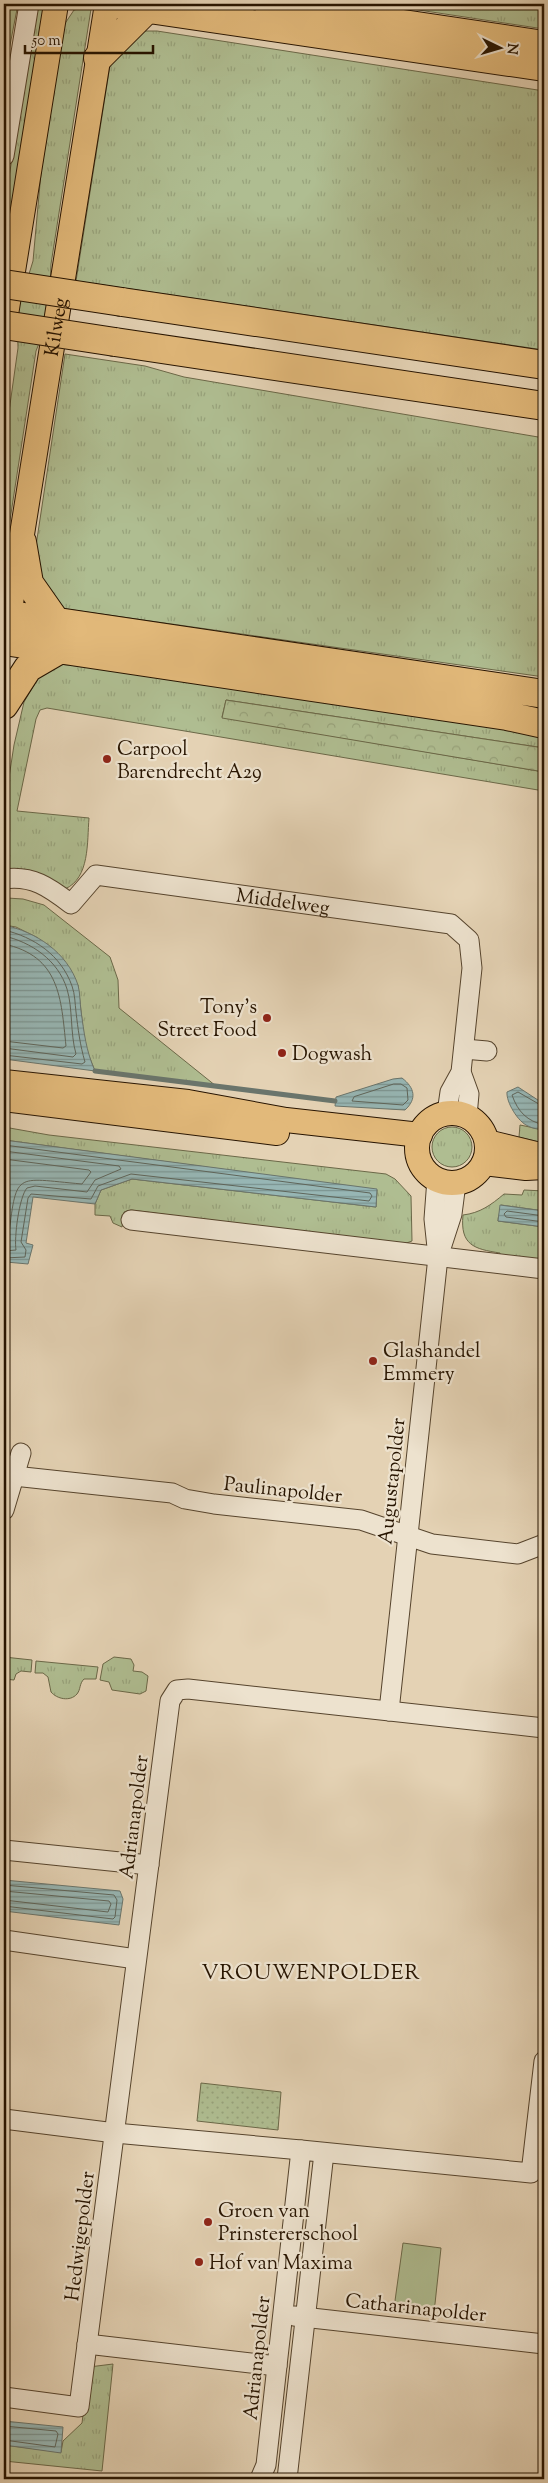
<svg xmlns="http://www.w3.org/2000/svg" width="548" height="2483" font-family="'Sorts Mill Goudy',serif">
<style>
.grass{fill:url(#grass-tufts);stroke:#6b6848}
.forest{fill:url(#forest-crowns);stroke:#6b6848}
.park{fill:#afbd91;stroke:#6b6848}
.garden{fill:url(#garden-dots);stroke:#6b6848}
.water{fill:url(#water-rules);stroke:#6a756c}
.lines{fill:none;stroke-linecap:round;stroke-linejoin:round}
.shore{stroke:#5f655a;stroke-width:1}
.stream{stroke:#6a756c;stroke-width:5}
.minor-casing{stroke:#56442d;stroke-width:21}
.major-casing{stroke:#271400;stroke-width:26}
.highway-casing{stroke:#271400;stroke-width:30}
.minor{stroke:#ede2ce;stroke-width:19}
.major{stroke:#e2b97a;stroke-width:24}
.highway{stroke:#e2b97a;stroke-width:28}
.highway-bridge-casing{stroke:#271400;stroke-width:30;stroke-linecap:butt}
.highway-bridge{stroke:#e2b97a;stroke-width:28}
.poi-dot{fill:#8f2418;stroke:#ede2ce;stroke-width:2}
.labels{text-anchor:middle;stroke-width:4.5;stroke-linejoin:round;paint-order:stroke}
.street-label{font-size:20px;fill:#271400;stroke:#ede2ce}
.poi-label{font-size:20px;fill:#271400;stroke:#ede2ce;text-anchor:start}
.neighbourhood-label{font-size:21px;letter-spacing:1px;fill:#271400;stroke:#ede2ce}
</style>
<defs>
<pattern id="grass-tufts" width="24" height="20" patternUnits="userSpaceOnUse" patternTransform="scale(1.25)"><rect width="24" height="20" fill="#afbd91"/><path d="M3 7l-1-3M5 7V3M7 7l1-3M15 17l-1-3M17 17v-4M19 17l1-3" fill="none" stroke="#97a27b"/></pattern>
<pattern id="forest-crowns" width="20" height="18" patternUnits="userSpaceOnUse" patternTransform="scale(1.25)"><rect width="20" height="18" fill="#afbd91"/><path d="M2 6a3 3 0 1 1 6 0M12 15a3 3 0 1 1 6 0" fill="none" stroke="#97a27b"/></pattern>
<pattern id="garden-dots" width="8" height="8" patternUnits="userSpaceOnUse" patternTransform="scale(1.25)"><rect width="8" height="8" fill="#afbd91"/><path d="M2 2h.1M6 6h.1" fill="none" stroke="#97a27b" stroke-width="1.8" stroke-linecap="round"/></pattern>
<pattern id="water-rules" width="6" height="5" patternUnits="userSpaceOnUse" patternTransform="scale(1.25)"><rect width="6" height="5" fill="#97b6b4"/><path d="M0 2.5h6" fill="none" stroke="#7b9390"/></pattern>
</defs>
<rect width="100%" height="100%" fill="#e4d2b4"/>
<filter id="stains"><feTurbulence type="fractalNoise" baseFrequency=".004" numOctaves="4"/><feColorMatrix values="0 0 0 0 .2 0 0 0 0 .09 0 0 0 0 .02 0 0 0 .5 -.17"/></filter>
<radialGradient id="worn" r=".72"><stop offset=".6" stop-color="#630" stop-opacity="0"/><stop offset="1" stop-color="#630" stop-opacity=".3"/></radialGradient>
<path class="grass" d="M4,4H18L4,76Z
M37,4H47L4,258V208Z
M379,4H544V29Z
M83,8L91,9L51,264L49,318L36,351L4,559V447L18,348L17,313L33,261L41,173L64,25L74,10Z
M141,31H157L544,91V350L76,281L111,59Z
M65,354L145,366L184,377L544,438V677L66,609L56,604L44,594L34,559Z
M47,663L193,677L544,728V748L226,700L222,717L544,772V791L47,708L40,710L36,719L17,811L89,818C87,842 90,878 65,889L4,874V810L14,745L24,702Z
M7,898L23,899L44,905L110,957L118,980L119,1008L216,1086L95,1071L85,1046L78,985L38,938L16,927L4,925V899Z
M520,1125L544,1130V1143L519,1137Z
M4,1127L49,1135L386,1174L395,1179L411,1196L412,1241L401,1245L131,1210L124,1212L122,1227L113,1223L110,1216L95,1215V1204L101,1190L132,1179L376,1207L377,1190L4,1140Z
M432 1147a20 20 0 1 1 40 0a20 20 0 1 1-40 0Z
M524,1190L544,1191V1211L501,1205L498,1221L544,1227V1264L500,1258V1253C474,1249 460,1245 463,1215C480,1213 491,1205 504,1194L522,1195Z
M4,1657L32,1660L31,1672L21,1671L16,1674L14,1680L4,1679Z
M114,1657L131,1659L134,1665L133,1671L142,1672L148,1676L146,1691L140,1694L112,1690L109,1682L100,1680L103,1664Z
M36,1661L98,1667L96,1679H84C79,1684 81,1689 77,1694C70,1702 57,1699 51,1692L48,1677L43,1673H35Z
M113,2364L102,2471L4,2461V2445L61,2452L63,2441L82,2423L89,2367Z"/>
<path class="forest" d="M226,700L544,748V772L222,718Z"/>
<path class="park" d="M403,2243L441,2248L434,2313L394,2308Z"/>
<path class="garden" d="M201,2083L281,2092L278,2130L197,2121Z"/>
<path class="water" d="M4,925C36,932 67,952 78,985C80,992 80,1003 81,1011C84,1032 86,1051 95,1071L4,1059Z
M402,1078C415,1088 417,1099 405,1110L335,1106L336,1097L393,1079Z
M518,1087L544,1104V1130C539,1129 533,1129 528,1126C518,1122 506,1102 507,1092Z
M4,1140L377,1189L376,1207L132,1179L101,1190L95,1204L33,1197L26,1243L33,1245L28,1264L6,1262L4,1278Z
M500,1205L544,1211V1227L498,1221Z
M4,1880L120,1891L123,1899L119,1925L4,1911Z
M4,2421L63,2427L61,2453L4,2445Z"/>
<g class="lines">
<path class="shore" d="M4,930C34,937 61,955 72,986C75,994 75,1004 76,1012C78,1029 80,1045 85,1062L82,1064L4,1055
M4,936C31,942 58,960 67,989C73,1009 70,1033 76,1054L73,1057L4,1048
M4,944C60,956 61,998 66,1046L63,1048L4,1041
M394,1084H401L407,1088L408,1100L403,1105L352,1101L354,1097Z
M544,1107L518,1092L512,1095C518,1112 527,1121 544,1125
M4,1145L370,1193L372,1196L369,1201L131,1174L98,1186L91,1199L31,1194L28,1198L21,1242L26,1250L25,1257L4,1258
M4,1151L119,1166L121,1169L95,1180L87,1192L35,1186L27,1188C19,1197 14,1238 16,1250L4,1251
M4,1159L89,1170L91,1172L82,1184C13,1178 17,1170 8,1241L4,1243
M544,1216L507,1211L504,1214L506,1217L544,1222
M4,1885L114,1895L117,1900L115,1917L113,1919L4,1906
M4,1891L109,1901L111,1904L108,1912L4,1900
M4,2426L56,2431L58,2434L55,2447L4,2440"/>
<path class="stream" d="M95,1071L335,1101"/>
<g class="minor-casing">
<g id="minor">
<path d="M4,156L29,4"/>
<path id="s1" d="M4,879C32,875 49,887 71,904L96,875L451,924L469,940L472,968L461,1072L450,1092L447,1113"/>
<path d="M464,1049L487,1051"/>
<path d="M461,1072L469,1094L467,1116"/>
<path d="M131,1220L544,1269"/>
<path d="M440,1251L452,1214L456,1183"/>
<path d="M14,1476L172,1493L185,1499L214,1504L361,1520L432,1544L518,1554L544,1544"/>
<path d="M4,1510L21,1453"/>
<path d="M389,1711L438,1257L434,1219L437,1179"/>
<path d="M4,1850L149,1865"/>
<path d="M4,1940L136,1959"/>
<path d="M4,2119L115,2133L301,2150"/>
<path d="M294,2316L544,2344"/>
<path d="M87,2344L277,2366"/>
<path d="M4,2397L79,2407L170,1701L177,1690L188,1689L544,1728"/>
<path d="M260,2479L266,2465L301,2150L531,2173L544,2061"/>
<path d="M287,2479L324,2153"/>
</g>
</g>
<g class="major-casing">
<g id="major">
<path d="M4,327L56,4"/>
<path id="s2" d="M6,634L107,4"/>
<path d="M4,1082L188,1102L286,1120L420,1135"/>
<path d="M4,1099L277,1133"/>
<circle cx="452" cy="1148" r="35"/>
<path d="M487,1142L544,1156"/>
<path d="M484,1163L526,1168L544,1167"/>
</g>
</g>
<g class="highway-casing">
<path id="highway" d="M115,4L544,67
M268,4L544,45
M98,58L148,8
M122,302L544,365
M115,342L544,406
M22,542L29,583L57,623
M4,614L544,694
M4,641L507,716L544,724
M4,705L28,668L59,650"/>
</g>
<use href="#minor" class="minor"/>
<use href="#major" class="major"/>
<use href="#highway" class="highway"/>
<g class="highway-bridge-casing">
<path id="highway-bridge" d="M4,284L122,302
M4,325L115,342"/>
</g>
<use href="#highway-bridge" class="highway-bridge"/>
</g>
<g class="poi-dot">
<circle cx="107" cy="759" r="5"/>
<circle cx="267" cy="1018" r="5"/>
<circle cx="282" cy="1053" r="5"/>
<circle cx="373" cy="1361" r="5"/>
<circle cx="208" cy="2222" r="5"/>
<circle cx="199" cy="2262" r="5"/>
</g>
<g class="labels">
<g class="street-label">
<text dy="7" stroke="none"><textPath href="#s2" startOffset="311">Kilweg</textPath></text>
<text dy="7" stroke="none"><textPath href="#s1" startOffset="301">Middelweg</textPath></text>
<text transform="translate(391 1481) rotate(-84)" y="7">Augustapolder</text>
<text transform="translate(283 1489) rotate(6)" y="7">Paulinapolder</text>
<text transform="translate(133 1817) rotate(-83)" y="7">Adrianapolder</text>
<text transform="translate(79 2236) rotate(-83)" y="7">Hedwigepolder</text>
<text transform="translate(416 2307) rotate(6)" y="7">Catharinapolder</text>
<text transform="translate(256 2358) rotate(-84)" y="7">Adrianapolder</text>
</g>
<g class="poi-label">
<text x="117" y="755">Carpool<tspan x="117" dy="23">Barendrecht A29</tspan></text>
<text x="257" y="1013" text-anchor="end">Tony's<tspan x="257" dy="23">Street Food</tspan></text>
<text x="292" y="1060">Dogwash</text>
<text x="383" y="1357">Glashandel<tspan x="383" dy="23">Emmery</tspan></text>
<text x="218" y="2217">Groen van<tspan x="218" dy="23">Prinstererschool</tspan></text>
<text x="209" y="2269">Hof van Maxima</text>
</g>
<g class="neighbourhood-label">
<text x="311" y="1979">VROUWENPOLDER</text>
</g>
</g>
<rect width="548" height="2483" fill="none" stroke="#e4d2b4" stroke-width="20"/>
<rect x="5" y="5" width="538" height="2473" fill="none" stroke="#271400" stroke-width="2.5"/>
<rect x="10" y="10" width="528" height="2463" fill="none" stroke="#271400"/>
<g transform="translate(500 48) rotate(95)" stroke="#ede2ce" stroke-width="4" paint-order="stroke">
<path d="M0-4L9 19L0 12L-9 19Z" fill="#271400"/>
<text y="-8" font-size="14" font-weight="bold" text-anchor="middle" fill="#271400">N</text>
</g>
<path d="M25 45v8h128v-8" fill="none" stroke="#271400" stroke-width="2.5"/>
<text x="32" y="45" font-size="15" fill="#271400" stroke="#ede2ce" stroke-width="4" paint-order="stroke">50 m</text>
<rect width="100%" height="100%" filter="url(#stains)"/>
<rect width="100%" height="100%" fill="url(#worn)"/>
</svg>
